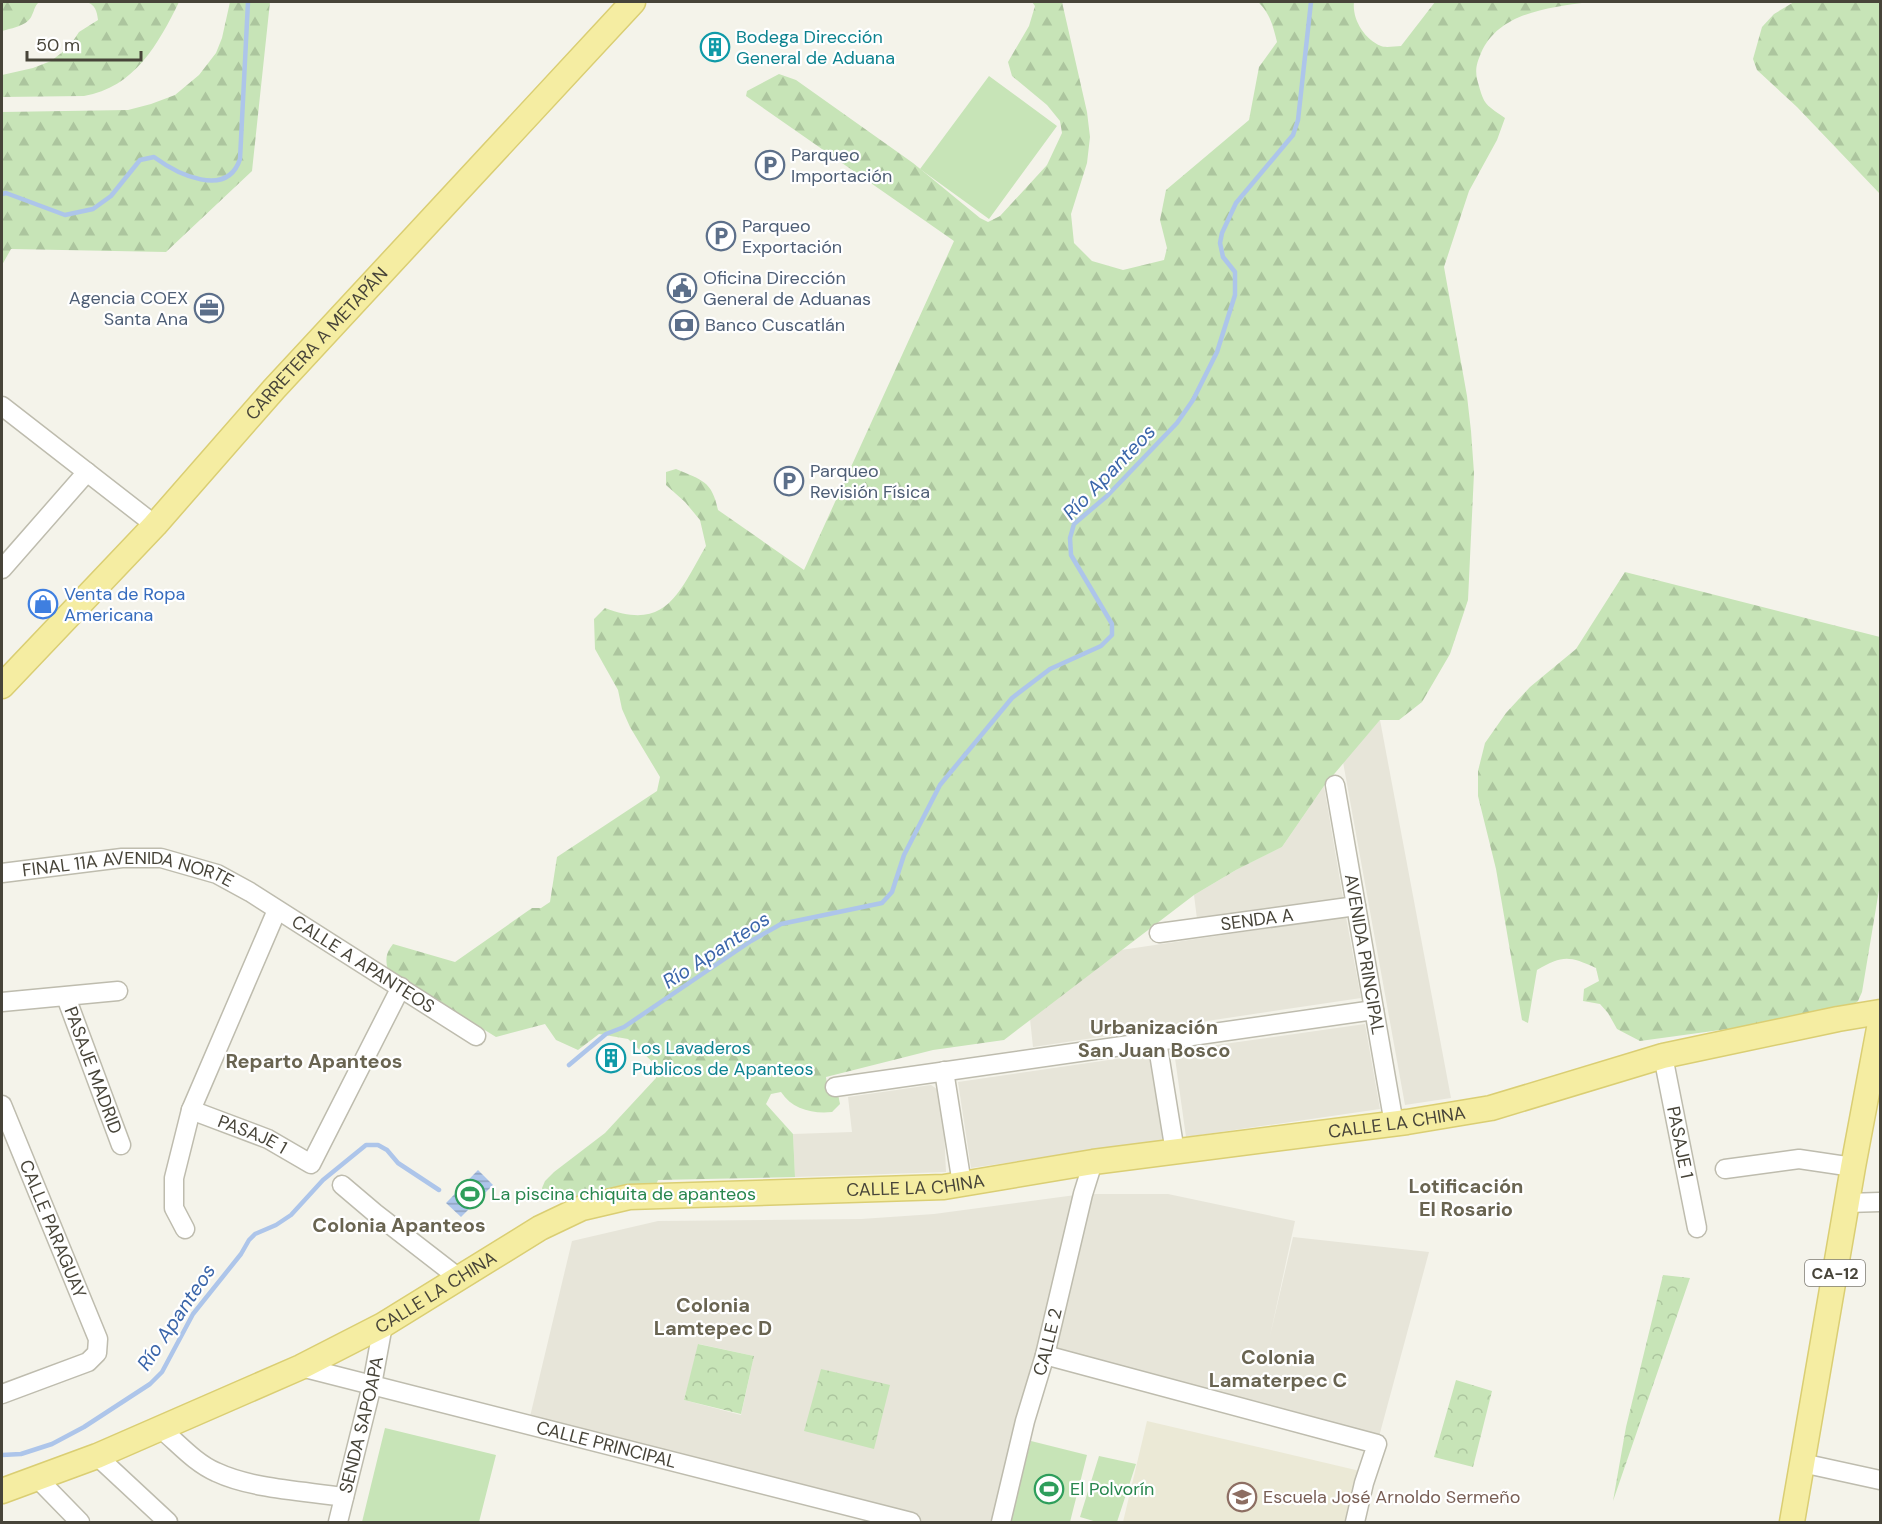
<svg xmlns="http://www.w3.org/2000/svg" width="1882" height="1524" font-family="'DM Sans',sans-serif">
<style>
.residential{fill:#e7e5d9;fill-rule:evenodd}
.education{fill:#ebe9d6}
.forest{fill:url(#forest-firs)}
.park{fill:url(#park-crowns)}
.pitch{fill:#c7e4b7}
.water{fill:url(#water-rules)}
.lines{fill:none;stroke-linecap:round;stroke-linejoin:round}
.stream{stroke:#adc5ea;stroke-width:4.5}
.minor-casing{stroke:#bebcae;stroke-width:21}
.major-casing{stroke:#dace73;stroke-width:27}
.minor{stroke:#fff;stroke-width:18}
.major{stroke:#f5eda2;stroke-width:24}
.labels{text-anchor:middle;stroke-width:4.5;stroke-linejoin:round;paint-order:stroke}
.shield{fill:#fff;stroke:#7e7c74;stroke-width:1.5}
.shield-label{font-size:16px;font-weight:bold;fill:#474439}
.culture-label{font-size:18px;fill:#0d838f;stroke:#fff;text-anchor:start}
.service-label{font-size:18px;fill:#4e5e75;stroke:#fff;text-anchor:start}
.street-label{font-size:18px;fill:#474439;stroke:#fff}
.shop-label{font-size:18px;fill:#366cbe;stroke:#fff;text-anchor:start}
.leisure-label{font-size:18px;fill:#27864d;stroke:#fff;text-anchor:start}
.education-label{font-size:18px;fill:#785e54;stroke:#fff;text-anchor:start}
.water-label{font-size:20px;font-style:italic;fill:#3b66aa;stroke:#fff}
.neighbourhood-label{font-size:20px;font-weight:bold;fill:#696451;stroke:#fff}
</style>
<defs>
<pattern id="forest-firs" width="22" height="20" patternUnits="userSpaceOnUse" patternTransform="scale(1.5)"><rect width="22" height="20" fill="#c7e4b7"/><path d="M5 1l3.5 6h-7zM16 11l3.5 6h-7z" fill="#acc59e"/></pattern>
<pattern id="park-crowns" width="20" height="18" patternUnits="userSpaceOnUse" patternTransform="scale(1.5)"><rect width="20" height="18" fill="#c7e4b7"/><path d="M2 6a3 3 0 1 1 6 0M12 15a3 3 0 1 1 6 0" fill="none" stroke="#acc59e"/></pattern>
<pattern id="water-rules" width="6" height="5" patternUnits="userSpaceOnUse" patternTransform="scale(1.5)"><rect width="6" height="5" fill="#adc5ea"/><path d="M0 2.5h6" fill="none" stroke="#8fa2bf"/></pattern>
</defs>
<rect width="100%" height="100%" fill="#f4f3ea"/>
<path class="residential" d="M1380,720L1451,1098L1405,1105L1343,762Z
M1324,786L1343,898L1197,919L1194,895L1236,870L1282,847Z
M1346,917L1361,998L1033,1047L1030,1019L1121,950Z
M1365,1024L1380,1109L1186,1137L1174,1051Z
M1150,1054L1163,1140L971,1168L958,1082Z
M931,1085L937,1089L944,1129L946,1172L795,1177L793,1134L852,1132L848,1097Z
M1083,1194H1168L1295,1221L1270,1336L1293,1237L1429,1252L1377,1444L1045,1355L1001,1522H911L528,1425L572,1241L658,1221L861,1219L934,1214ZM699,1344L754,1356L741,1415L684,1400Z"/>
<path class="education" d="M1147,1421L1360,1471L1348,1522H1123Z"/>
<path class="forest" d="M2,2H39C34,7 35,9 32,15C28,26 12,28 2,31Z
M86,2H179C159,43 134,88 84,96L2,97V75L33,68L51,61L69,47L79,32L98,20C97,11 95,4 86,2Z
M230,2H270L252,171L166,252L11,249L2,265V112L128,110L151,104L175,95L199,75L216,53L222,38Z
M1032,2H1062L1087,112L1090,137L1087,163L1071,214L1074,243L1092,261L1123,270L1164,260L1167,248L1160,220L1166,190L1249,120L1259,67L1277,42C1273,26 1270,13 1258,2H1354C1352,19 1364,39 1381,46C1386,48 1395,46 1401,46L1435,2H1588C1549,8 1499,12 1481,53C1477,63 1475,68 1477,79C1484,104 1483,103 1505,118L1497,140L1469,191L1444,267L1467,396L1471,431L1474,473L1468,600L1450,654L1422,702L1399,720H1380L1324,786L1282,847L1236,870L1194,895L1004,1040L933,1050L826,1077L827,1085L838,1094L840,1104L832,1112C812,1114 792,1109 781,1092L771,1094L766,1104L793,1134L795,1177L658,1180L655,1187L563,1199L544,1196L542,1188L545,1181L554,1172L605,1133L656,1078L658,1067L628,1039L599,1034L578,1050L556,1040L545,1024L496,1037L388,970C385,959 386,953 393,944L455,962L532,908H541L550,902L557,857L657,791L660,777L630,727L622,709L618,690L595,649L594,619L605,608C667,632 679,592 706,546L700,520L685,502L666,485V472L676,469C702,480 712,481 718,510L804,570L954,241L746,96L747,91L779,74L796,80L913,163L980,218L988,222L1000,216L1047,165L1062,133L1060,121L1047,105L1012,76L1008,62L1029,26L1035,6Z
M1794,2H1880V194L1797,107L1757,70L1753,59L1762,27L1774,14Z
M1625,572L1880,637V884L1862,992L1858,1001L1850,1007L1764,1024L1640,1041L1617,1029L1608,1013L1600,1004L1583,1001L1584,989L1599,981L1596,968C1569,956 1563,955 1537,970L1528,1023L1522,1020L1496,869L1478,796V771L1485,743L1506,713L1530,687L1576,649Z"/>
<path class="park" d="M1663,1275L1690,1278L1613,1501L1626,1427Z
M698,1344L754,1356L741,1414L684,1400Z
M821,1369L890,1385L874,1449L804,1431Z
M1456,1380L1492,1391L1473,1467L1434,1457Z"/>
<path class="pitch" d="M989,76L1057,126L989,219L920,169Z
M385,1428L496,1455L479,1522H362Z
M1031,1441L1087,1455L1070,1522H1010Z
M1099,1456L1136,1464L1117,1522H1097L1080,1517Z"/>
<path class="water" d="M478,1170L493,1185L461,1217L446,1203Z"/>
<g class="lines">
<path class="stream" d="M2,194L6,193L65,215L93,209L111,196L140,160L154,157C177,174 227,199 240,159L248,2
M569,1065L606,1034L624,1027L751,941L781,924L882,903L892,892L904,855L940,785L1012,698L1050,669L1101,646L1112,635V624L1071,555L1070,538L1074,524L1107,496L1177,423L1193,400L1217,352L1235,295V272L1223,257L1220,243L1222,233L1236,203L1293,135L1298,120L1311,2
M2,1455L21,1454L52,1444L84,1427L150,1384L162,1372L193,1314L241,1254L249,1240L255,1234L276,1225L291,1215L323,1180L366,1145H378L387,1150L398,1163L439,1190"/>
<g class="minor-casing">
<g id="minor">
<path d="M2,406L155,525"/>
<path d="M2,569L87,472"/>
<path id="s1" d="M1335,785L1394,1124"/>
<path id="s2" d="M2,873L122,858H161L217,874L250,892L476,1036"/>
<path id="s3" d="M1159,933L1356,906"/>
<path id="s4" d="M66,997L121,1145"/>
<path d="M2,1002L118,991"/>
<path d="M1157,1041L1175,1152"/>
<path id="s5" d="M1663,1056L1697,1228"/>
<path d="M944,1071L962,1184"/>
<path d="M835,1087L1374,1010"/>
<path id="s6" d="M2,1105L98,1339L97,1353L88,1362L2,1394"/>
<path id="s7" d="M191,1110L268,1139L311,1164L401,987"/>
<path d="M1725,1169L1799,1159L1853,1167"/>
<path d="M342,1185L375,1213L459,1278"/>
<path d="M1847,1203L1880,1202"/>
<path d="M185,1229L174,1208V1178L191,1110L277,910"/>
<path d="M1045,1355L1377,1444L1364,1483L1355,1522"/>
<path id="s8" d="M301,1367L911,1522"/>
<path d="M161,1429C178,1443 195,1463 216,1472C252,1489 304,1491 344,1497"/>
<path d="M97,1456L168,1522"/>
<path d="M1802,1463L1880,1480"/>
<path d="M37,1478L80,1522"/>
<path id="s9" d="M338,1522L372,1385L383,1325"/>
<path id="s10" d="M1001,1522L1025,1421L1045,1355L1083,1194L1093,1162"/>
</g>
</g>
<g class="major-casing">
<g id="major">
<path id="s11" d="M2,686L155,525L274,389L633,2"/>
<path id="s12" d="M2,1491L97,1456L301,1367L383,1325L540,1228L582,1208L629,1197L944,1187L1093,1162L1407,1122L1491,1108L1663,1056L1838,1019L1880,1012"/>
<path d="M1792,1522L1853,1167L1880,1023"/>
</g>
</g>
<use href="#minor" class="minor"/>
<use href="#major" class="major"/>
</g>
<defs>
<g id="building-ring" transform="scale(1.5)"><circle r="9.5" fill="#fff" stroke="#0f9aa8" stroke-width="1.5"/><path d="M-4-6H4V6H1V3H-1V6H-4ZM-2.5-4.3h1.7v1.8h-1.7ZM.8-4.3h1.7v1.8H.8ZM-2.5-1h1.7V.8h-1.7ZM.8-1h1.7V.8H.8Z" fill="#0f9aa8"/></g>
<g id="parking-ring" transform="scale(1.5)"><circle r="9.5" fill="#fff" stroke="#5c6f8a" stroke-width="1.5"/><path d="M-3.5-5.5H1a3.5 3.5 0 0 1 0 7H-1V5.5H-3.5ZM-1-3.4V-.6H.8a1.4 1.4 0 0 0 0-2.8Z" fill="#5c6f8a"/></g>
<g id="civic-ring" transform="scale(1.5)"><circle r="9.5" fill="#fff" stroke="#5c6f8a" stroke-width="1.5"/><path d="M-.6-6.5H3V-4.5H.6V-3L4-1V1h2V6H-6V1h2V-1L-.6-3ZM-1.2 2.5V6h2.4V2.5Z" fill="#5c6f8a"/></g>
<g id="office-ring" transform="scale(1.5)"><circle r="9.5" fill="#fff" stroke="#5c6f8a" stroke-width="1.5"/><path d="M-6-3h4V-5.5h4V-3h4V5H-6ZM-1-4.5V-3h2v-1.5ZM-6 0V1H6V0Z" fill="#5c6f8a"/></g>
<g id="bank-ring" transform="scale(1.5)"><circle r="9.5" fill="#fff" stroke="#5c6f8a" stroke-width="1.5"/><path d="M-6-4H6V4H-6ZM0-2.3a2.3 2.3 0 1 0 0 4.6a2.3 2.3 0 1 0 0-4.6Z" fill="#5c6f8a"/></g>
<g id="shop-ring" transform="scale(1.5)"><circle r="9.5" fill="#fff" stroke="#3f7fe0" stroke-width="1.5"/><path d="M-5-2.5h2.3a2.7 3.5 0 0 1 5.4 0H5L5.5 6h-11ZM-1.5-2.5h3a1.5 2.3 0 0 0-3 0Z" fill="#3f7fe0"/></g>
<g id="stadium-ring" transform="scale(1.5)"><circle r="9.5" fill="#fff" stroke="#2e9e5b" stroke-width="1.5"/><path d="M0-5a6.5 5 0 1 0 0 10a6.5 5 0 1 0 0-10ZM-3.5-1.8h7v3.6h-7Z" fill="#2e9e5b"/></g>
<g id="school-ring" transform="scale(1.5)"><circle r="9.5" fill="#fff" stroke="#8d6e63" stroke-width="1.5"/><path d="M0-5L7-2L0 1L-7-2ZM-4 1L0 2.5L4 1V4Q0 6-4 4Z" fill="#8d6e63"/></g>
</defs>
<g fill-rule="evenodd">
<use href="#building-ring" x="715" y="47"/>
<use href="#parking-ring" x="770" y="165"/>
<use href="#parking-ring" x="721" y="236"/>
<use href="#civic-ring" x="682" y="288"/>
<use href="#office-ring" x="209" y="308"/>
<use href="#bank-ring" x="684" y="325"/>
<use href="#parking-ring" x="789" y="481"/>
<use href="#shop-ring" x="43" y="604"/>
<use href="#building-ring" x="611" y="1058"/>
<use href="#stadium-ring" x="470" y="1194"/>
<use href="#stadium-ring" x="1049" y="1489"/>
<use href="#school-ring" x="1242" y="1497"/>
</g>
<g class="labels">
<rect class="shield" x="1805" y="1260" width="60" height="26" rx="4.5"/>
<g class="shield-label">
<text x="1835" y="1279">CA-12</text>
</g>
<g class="culture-label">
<text x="736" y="43">Bodega Dirección<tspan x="736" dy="21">General de Aduana</tspan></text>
<text x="632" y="1054">Los Lavaderos<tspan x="632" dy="21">Publicos de Apanteos</tspan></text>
</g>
<g class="service-label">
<text x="791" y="161">Parqueo<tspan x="791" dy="21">Importación</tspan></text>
<text x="742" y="232">Parqueo<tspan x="742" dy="21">Exportación</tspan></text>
<text x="703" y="284">Oficina Dirección<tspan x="703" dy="21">General de Aduanas</tspan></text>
<text x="188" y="304" text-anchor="end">Agencia COEX<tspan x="188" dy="21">Santa Ana</tspan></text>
<text x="705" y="331">Banco Cuscatlán</text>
<text x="810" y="477">Parqueo<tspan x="810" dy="21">Revisión Física</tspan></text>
</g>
<g class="street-label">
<text dy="6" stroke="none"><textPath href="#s11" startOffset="465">CARRETERA A METAPÁN</textPath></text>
<text dy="6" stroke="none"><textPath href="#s2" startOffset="128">FINAL 11A AVENIDA NORTE</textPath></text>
<text dy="6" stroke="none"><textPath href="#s3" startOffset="99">SENDA A</textPath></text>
<text dy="6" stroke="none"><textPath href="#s1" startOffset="172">AVENIDA PRINCIPAL</textPath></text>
<text dy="6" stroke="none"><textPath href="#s2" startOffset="390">CALLE A APANTEOS</textPath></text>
<text dy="6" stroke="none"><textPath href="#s4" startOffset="78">PASAJE MADRID</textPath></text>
<text dy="6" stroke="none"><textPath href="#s12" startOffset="1468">CALLE LA CHINA</textPath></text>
<text dy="6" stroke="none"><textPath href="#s7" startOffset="66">PASAJE 1</textPath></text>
<text dy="6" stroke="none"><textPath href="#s5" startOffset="88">PASAJE 1</textPath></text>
<text dy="6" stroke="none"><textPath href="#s12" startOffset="982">CALLE LA CHINA</textPath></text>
<text dy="6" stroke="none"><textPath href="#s6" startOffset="134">CALLE PARAGUAY</textPath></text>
<text dy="6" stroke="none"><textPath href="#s12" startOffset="478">CALLE LA CHINA</textPath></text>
<text dy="6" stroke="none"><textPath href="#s10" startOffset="186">CALLE 2</textPath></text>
<text dy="6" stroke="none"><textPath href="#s9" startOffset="100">SENDA SAPOAPA</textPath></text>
<text dy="6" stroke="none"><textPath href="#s8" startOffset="315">CALLE PRINCIPAL</textPath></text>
</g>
<g class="shop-label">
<text x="64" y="600">Venta de Ropa<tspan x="64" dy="21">Americana</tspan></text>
</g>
<g class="leisure-label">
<text x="491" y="1200">La piscina chiquita de apanteos</text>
<text x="1070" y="1495">El Polvorín</text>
</g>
<g class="education-label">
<text x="1263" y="1503">Escuela José Arnoldo Sermeño</text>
</g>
<g class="water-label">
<text transform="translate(1109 472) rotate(-46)" y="7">Río Apanteos</text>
<text transform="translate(716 950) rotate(-33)" y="7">Río Apanteos</text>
<text transform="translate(176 1317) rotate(-56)" y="7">Río Apanteos</text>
</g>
<g class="neighbourhood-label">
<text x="1154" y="1034">Urbanización<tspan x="1154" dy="23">San Juan Bosco</tspan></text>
<text x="314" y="1068">Reparto Apanteos</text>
<text x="1466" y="1193">Lotificación<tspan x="1466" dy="23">El Rosario</tspan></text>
<text x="399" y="1232">Colonia Apanteos</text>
<text x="713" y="1312">Colonia<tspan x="713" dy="23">Lamtepec D</tspan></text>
<text x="1278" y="1364">Colonia<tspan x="1278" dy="23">Lamaterpec C</tspan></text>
</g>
</g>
<rect width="1882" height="1524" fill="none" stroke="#474439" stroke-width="6"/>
<path d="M27 51v9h114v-9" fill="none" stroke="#474439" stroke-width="3"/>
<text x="36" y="51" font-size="18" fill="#474439" stroke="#ffffff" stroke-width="4.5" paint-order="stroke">50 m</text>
</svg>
